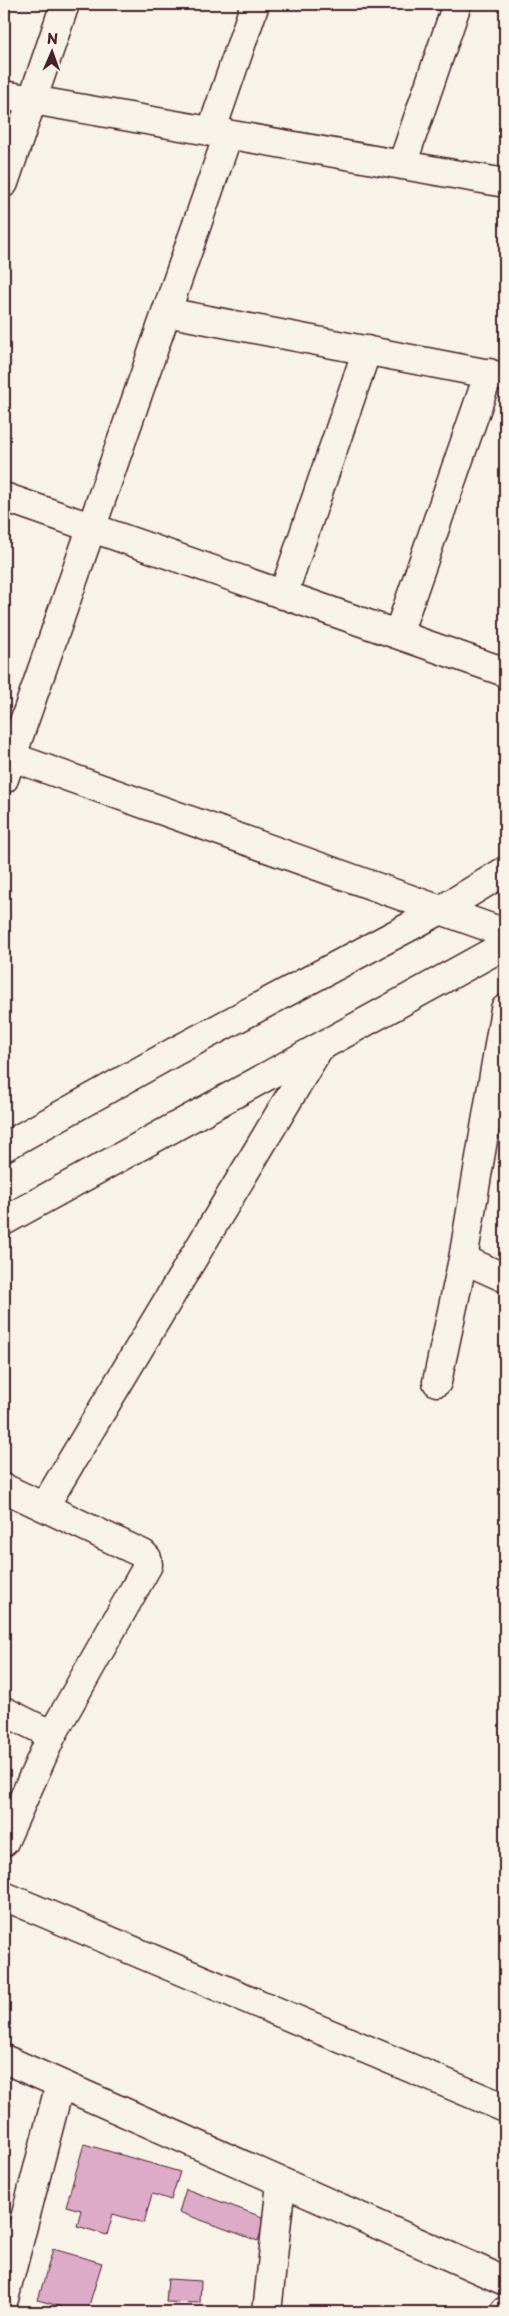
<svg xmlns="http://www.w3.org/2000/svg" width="509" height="2316" font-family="'Playpen Sans',sans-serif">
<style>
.building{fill:#ddaac7;stroke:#4a1f2b}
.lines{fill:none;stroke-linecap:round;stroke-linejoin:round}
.minor-casing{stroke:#4a1f2b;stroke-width:31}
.minor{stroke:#f7f3e8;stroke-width:28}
</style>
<rect width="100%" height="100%" fill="#f7f3e8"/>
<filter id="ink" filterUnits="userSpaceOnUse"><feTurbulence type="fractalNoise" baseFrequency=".02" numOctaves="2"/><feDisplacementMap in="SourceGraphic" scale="10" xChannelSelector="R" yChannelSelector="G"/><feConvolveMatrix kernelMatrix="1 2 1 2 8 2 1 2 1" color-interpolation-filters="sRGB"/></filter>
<g filter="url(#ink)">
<path class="building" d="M4,2102L11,2104L4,2126Z
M84,2144L180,2172L171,2200L152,2194L144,2223L113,2214L107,2235L77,2226L81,2210L66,2206Z
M186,2189L265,2218L258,2241L179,2212Z
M53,2249L102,2263L87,2312H79L38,2300Z
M168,2279L201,2281L200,2303L166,2302Z
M221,2308H244V2312H221Z"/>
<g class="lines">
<g class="minor-casing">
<path id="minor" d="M4,95L505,183
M211,132L255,4
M402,165L457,4
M4,183L65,4
M166,312L505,377
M4,497L505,672
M283,595L367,350
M398,634L489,373
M4,754L505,933
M4,779L228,135
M4,1147L174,1052L441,910L505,871
M4,1221L505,945
M463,1259L505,1278
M437,1382L463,1259L505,1009
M4,1488L143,1554L147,1558L148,1565L52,1735L4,1842
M44,1507L319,1048
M4,1711L52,1735
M4,1896L505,2108
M4,2059L505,2281
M4,2299L60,2084
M267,2312L281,2183
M505,2312V2311"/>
</g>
<use href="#minor" class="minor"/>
</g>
</g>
<rect width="509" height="2316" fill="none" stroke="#f7f3e8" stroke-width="20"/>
<rect x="10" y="10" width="489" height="2296" fill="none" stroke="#4a1f2b" stroke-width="2" filter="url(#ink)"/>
<g transform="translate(52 52) rotate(2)" stroke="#f7f3e8" stroke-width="4" paint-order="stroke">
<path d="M0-4L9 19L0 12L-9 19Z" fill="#4a1f2b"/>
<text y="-8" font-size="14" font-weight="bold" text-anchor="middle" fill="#4a1f2b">N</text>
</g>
</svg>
